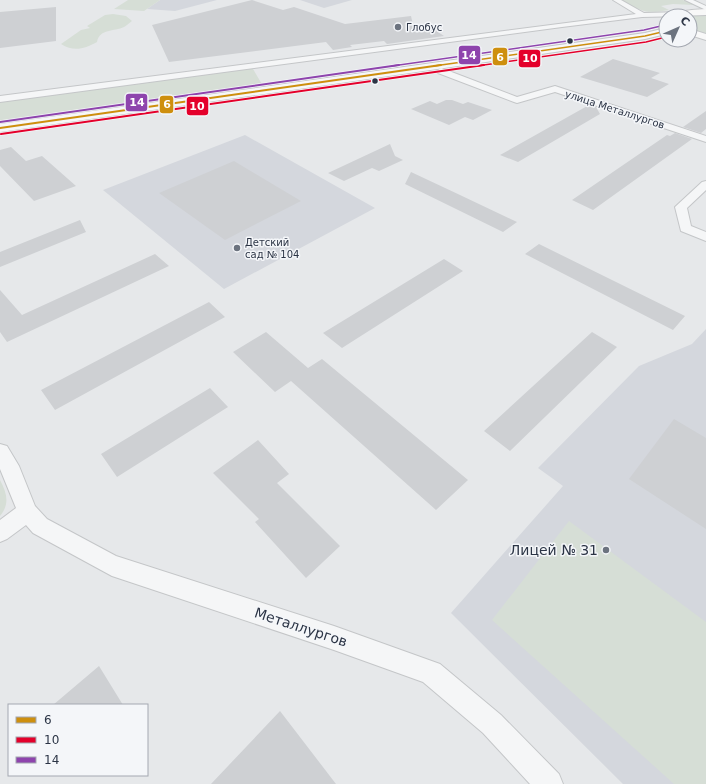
<svg xmlns="http://www.w3.org/2000/svg" width="706" height="784" font-family="'DejaVu Sans',sans-serif">
<style>
.built{fill:#d4d7dd}
.green{fill:#d6ded6}
.building{fill:#ced0d3}
.lines{fill:none;stroke-linecap:round;stroke-linejoin:round}
.minor-casing{stroke:#c4c6c8;stroke-width:2}
.secondary-casing{stroke:#c4c6c8;stroke-width:2}
.minor{fill:#f5f6f7;fill-rule:evenodd}
.secondary{fill:#f8f8f8;fill-rule:evenodd}
.bus-1-far1-casing{stroke:#f4f6f9;stroke-width:3}
.bus-1-casing{stroke:#f4f6f9;stroke-width:3.5}
.bus-2-far1-casing{stroke:#f4f6f9;stroke-width:3}
.bus-2-casing{stroke:#f4f6f9;stroke-width:3.5}
.bus-3-far1-casing{stroke:#f4f6f9;stroke-width:3}
.bus-3-casing{stroke:#f4f6f9;stroke-width:3.5}
.bus-1-far1{stroke:#ce8f0e;stroke-width:1.5}
.bus-1{stroke:#ce8f0e;stroke-width:2}
.bus-2-far1{stroke:#e4002b;stroke-width:1.5}
.bus-2{stroke:#e4002b;stroke-width:2}
.bus-3-far1{stroke:#8e44ad;stroke-width:1.5}
.bus-3{stroke:#8e44ad;stroke-width:2}
.poi-dot{fill:#6c737f;stroke:#f4f6f9;stroke-width:1.5}
.bus-dot{fill:#2b3445;stroke:#f4f6f9;stroke-width:1.5}
.labels{text-anchor:middle;stroke-width:3;stroke-linejoin:round;paint-order:stroke}
.far-poi-label{font-size:10px;fill:#2b3445;stroke:#f4f6f9;text-anchor:start}
.far-street-label{font-size:10px;fill:#2b3445;stroke:#f4f6f9}
.near-poi-label{font-size:14px;fill:#2b3445;stroke:#f4f6f9;text-anchor:end}
.near-street-label{font-size:14px;fill:#2b3445;stroke:#f4f6f9}
.line-badge{stroke:#f4f6f9;stroke-width:1.5}
.badge-label{font-size:11px;text-anchor:middle;font-weight:bold;fill:#fff}
</style>
<rect width="100%" height="100%" fill="#e6e8ea"/>
<path class="built" d="M160,0H217L175,11L147,9Z
M300,0H352L324,8Z
M245,135L375,208L224,289L103,190Z
M706,329V784H623L451,613L563,486L538,468L639,366L692,344Z"/>
<path class="green" d="M128,0H160L144,11L114,9Z
M621,0H683L694,5L673,4L661,6L669,10C644,14 644,12 621,0Z
M113,14L126,16L132,21C129,23 126,26 124,27C114,32 100,28 97,42C84,49 74,52 61,44L81,30L90,28L87,26L105,15Z
M706,14V34L690,29V16Z
M250,68L253,69L263,86L0,124V101Z
M0,480C7,493 10,504 0,516Z
M569,521L706,622V784H674L492,620Z"/>
<path class="building" d="M252,0L283,10L294,7L345,24L411,16L413,25L426,24L444,36L387,44L384,41L350,45L352,47L333,50L326,42L169,62L152,25Z
M56,7V41L0,48V12Z
M613,59L660,73L651,78L669,84L647,97L580,77Z
M446,100H452L463,104L468,102L492,110L473,120L465,117L449,125L411,109L430,101L437,104Z
M589,105L596,107L600,114L518,162L500,155Z
M706,111V129L701,133L683,127Z
M675,133L692,139L593,210L572,200L667,135L670,136Z
M390,144L395,156L403,160L379,171L372,168L344,181L328,173Z
M11,147L26,161L42,156L76,186L34,201L0,166V150Z
M234,161L301,201L225,240L159,193Z
M411,172L460,195L517,222L503,232L405,184Z
M80,220L86,232L0,267V252Z
M539,244L685,316L673,330L525,254Z
M155,254L169,266L7,342L0,332V290L22,315Z
M444,259L463,271L342,348L323,333Z
M209,302L225,317L55,410L41,390Z
M266,332L308,368L322,359L468,480L436,510L291,381L275,392L233,352Z
M592,332L617,347L510,451L484,431Z
M210,388L228,407L117,477L101,454Z
M674,419L706,438V529L629,479Z
M258,440L289,474L277,483L340,546L306,578L255,522L259,519L213,473Z
M99,666L123,705H53Z
M280,711L336,784H211Z"/>
<g class="lines">
<g class="minor-casing">
<path id="minor" d="M613,0H621L644,13L684,12L687,14L684,16L642,17L562,27L0,102V96L636,14Z
M685,0H693L706,6V10Z
M441,68L517,97L555,86L558,87L706,136V142L555,92L517,103L514,102L438,73L437,71Z
M706,181V190L687,208L691,226L706,232V241L681,231L675,207L702,182Z
M0,444L7,446L19,466L35,506L47,519L116,556L334,626L440,664L501,715L559,774L563,784H530L483,733L423,682L334,650L112,576L33,533L26,525L7,539L0,542V520L16,508L0,469Z"/>
</g>
<g class="secondary-casing">
<path id="secondary" d="M706,9V15L676,16C683,9 696,10 706,9Z
M666,28V34L645,39L0,132V124L645,33Z
M690,29L706,34V40L690,35Z"/>
</g>
<use href="#minor" class="minor"/>
<use href="#secondary" class="secondary"/>
<g class="bus-1-far1-casing">
<path id="bus-1-far1" d="M434,66L645,36L666,31"/>
</g>
<g class="bus-1-casing">
<path id="bus-1" d="M0,128L441,65"/>
</g>
<g class="bus-2-far1-casing">
<path id="bus-2-far1" d="M477,66L646,42L666,37"/>
</g>
<g class="bus-2-casing">
<path id="bus-2" d="M1,134L484,65"/>
</g>
<g class="bus-3-far1-casing">
<path id="bus-3-far1" d="M392,66L644,30L665,25"/>
</g>
<g class="bus-3-casing">
<path id="bus-3" d="M0,122L399,65"/>
</g>
<use href="#bus-1-far1" class="bus-1-far1"/>
<use href="#bus-1" class="bus-1"/>
<use href="#bus-2-far1" class="bus-2-far1"/>
<use href="#bus-2" class="bus-2"/>
<use href="#bus-3-far1" class="bus-3-far1"/>
<use href="#bus-3" class="bus-3"/>
</g>
<g class="poi-dot">
<circle cx="398" cy="27" r="4"/>
<circle cx="237" cy="248" r="4"/>
<circle cx="606" cy="550" r="4"/>
</g>
<g class="bus-dot">
<circle cx="570" cy="41" r="3.5"/>
<circle cx="375" cy="81" r="3.5"/>
</g>
<g class="labels">
<g class="far-poi-label">
<text x="406" y="31">Глобус</text>
<text x="245" y="246">Детский<tspan x="245" dy="12">сад № 104</tspan></text>
</g>
<g class="far-street-label">
<text transform="translate(615 109) rotate(18)" y="4">улица Металлургов</text>
</g>
<g class="near-poi-label">
<text x="598" y="555">Лицей № 31</text>
</g>
<g class="near-street-label">
<text transform="translate(301 627) rotate(18)" y="5">Металлургов</text>
</g>
</g>
<g class="line-badge">
<rect x="458" y="45" width="23" height="20" rx="4" fill="#8e44ad"/>
<rect x="492" y="47" width="16" height="19" rx="4" fill="#ce8f0e"/>
<rect x="518" y="49" width="23" height="19" rx="4" fill="#e4002b"/>
<rect x="125" y="93" width="23" height="19" rx="4" fill="#8e44ad"/>
<rect x="159" y="95" width="15" height="19" rx="4" fill="#ce8f0e"/>
<rect x="186" y="96" width="23" height="20" rx="4" fill="#e4002b"/>
</g>
<g class="badge-label">
<text x="469" y="59">14</text>
<text x="500" y="61">6</text>
<text x="530" y="62">10</text>
<text x="137" y="106">14</text>
<text x="167" y="108">6</text>
<text x="197" y="110">10</text>
</g>
<rect x="8" y="704" width="140" height="72" fill="#f4f6f9" stroke="#a4a8b1"/>
<rect x="16" y="717" width="20" height="6" fill="#ce8f0e" stroke="#a4a8b1"/>
<text x="44" y="724" font-size="12" fill="#2b3445">6</text>
<rect x="16" y="737" width="20" height="6" fill="#e4002b" stroke="#a4a8b1"/>
<text x="44" y="744" font-size="12" fill="#2b3445">10</text>
<rect x="16" y="757" width="20" height="6" fill="#8e44ad" stroke="#a4a8b1"/>
<text x="44" y="764" font-size="12" fill="#2b3445">14</text>
<g transform="translate(678 28) rotate(45)"><circle r="19" fill="#f4f6f9" stroke="#a4a8b1"/>
<path d="M0-3L7 15L0 10L-7 15Z" fill="#6c737f"/>
<text y="-6" font-size="11" font-weight="bold" text-anchor="middle" fill="#2b3445">С</text>
</g>
</svg>
